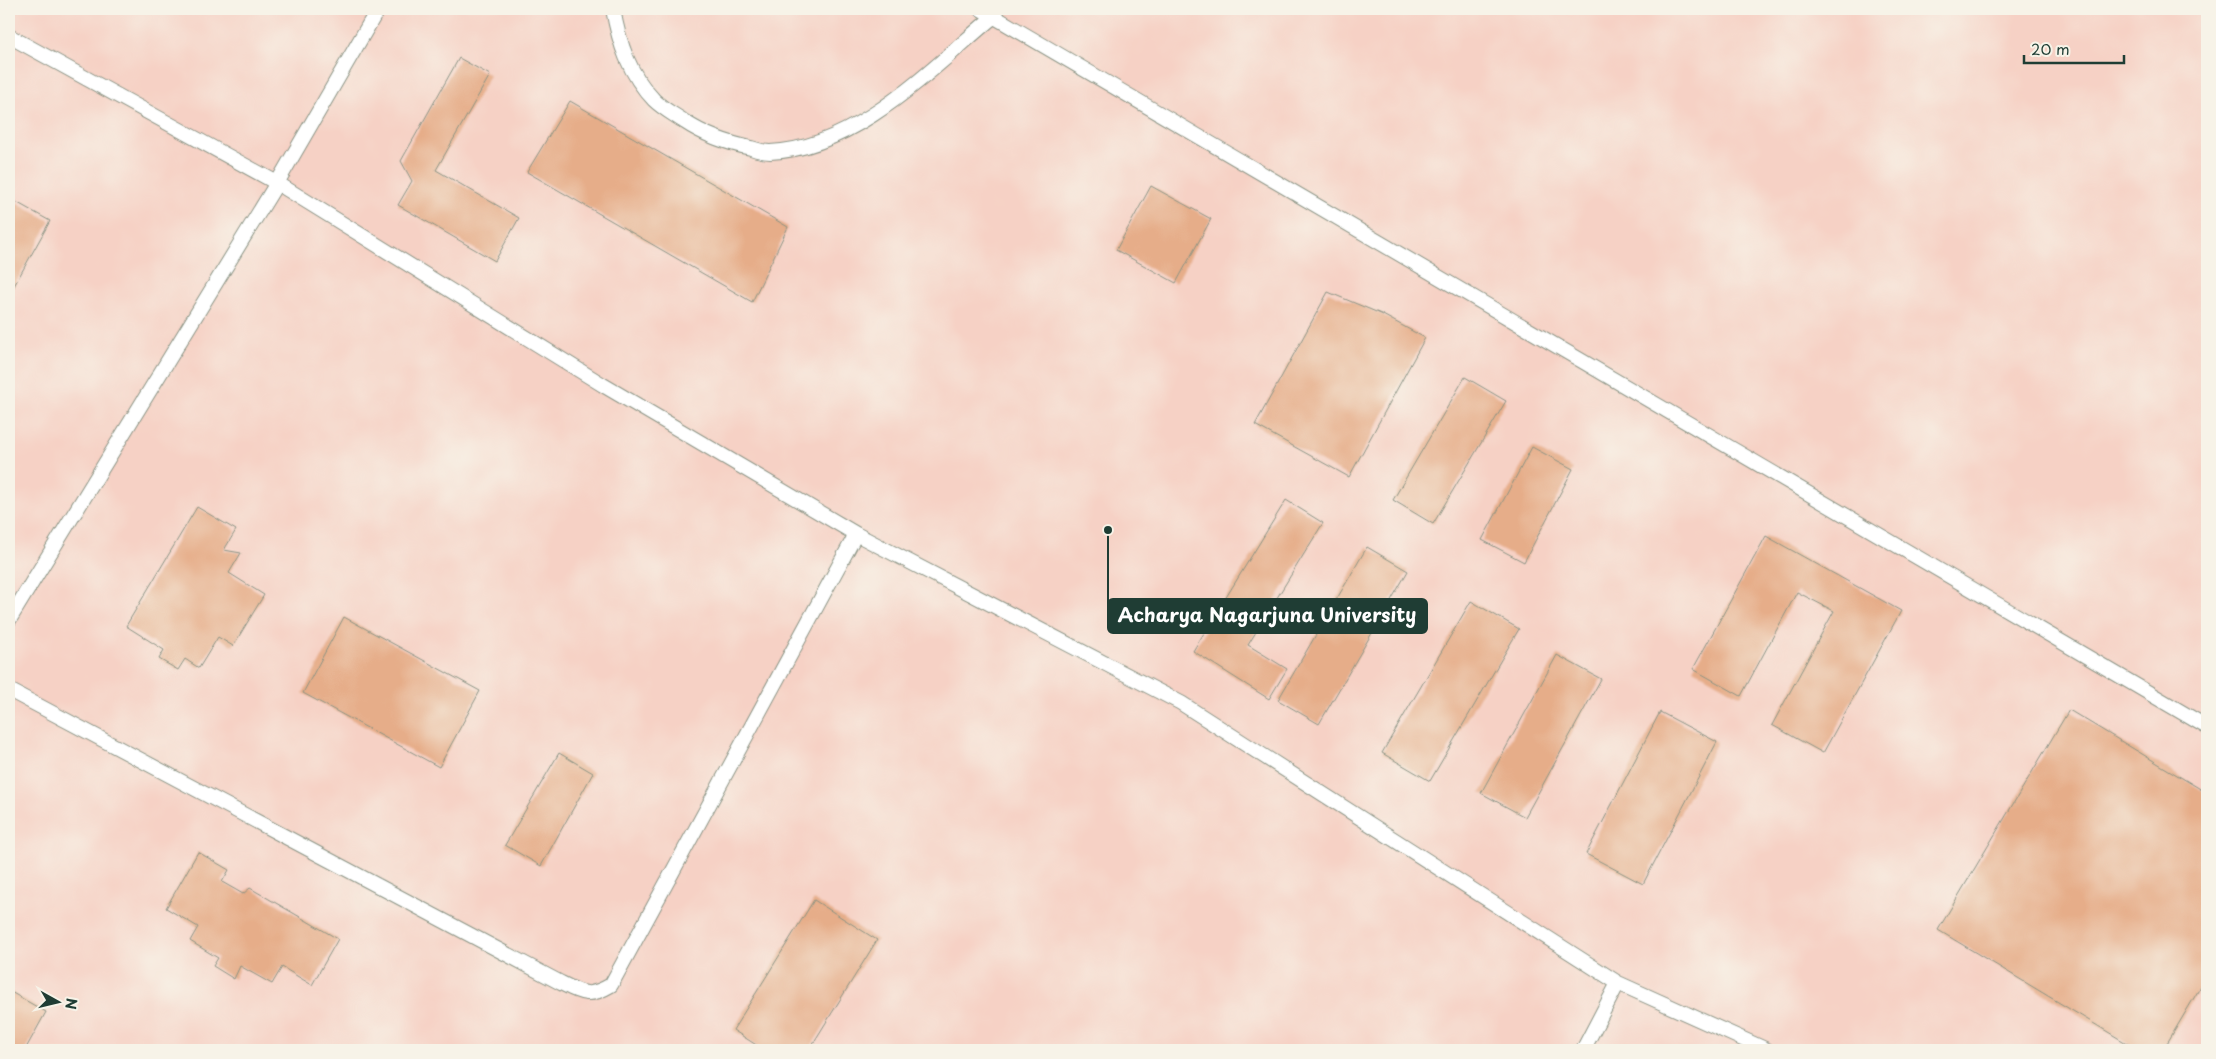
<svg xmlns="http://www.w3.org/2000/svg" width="2216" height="1059" font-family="'Playpen Sans',sans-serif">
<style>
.built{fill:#f6d1c5}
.building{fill:#e6ad89}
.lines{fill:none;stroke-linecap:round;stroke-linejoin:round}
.service-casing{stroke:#8a9384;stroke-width:16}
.service{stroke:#fff;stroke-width:14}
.leader{fill:none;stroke:#1f3d34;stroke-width:2}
.callout-dot{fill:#1f3d34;stroke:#f7f3e8;stroke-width:2}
.callout{fill:#1f3d34;stroke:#1f3d34;stroke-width:2}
.callout-label{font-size:19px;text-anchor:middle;font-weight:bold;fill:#fff}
</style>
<rect width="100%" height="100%" fill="#f7f3e8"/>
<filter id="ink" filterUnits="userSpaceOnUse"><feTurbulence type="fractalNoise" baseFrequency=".02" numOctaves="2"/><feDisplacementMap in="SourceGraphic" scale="10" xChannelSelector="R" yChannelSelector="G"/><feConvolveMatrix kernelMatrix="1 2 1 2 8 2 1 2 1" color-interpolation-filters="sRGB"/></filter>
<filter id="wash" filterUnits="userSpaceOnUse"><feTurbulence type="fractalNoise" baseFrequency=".0096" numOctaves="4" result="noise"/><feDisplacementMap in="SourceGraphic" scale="20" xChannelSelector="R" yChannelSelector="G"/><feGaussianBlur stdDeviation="1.12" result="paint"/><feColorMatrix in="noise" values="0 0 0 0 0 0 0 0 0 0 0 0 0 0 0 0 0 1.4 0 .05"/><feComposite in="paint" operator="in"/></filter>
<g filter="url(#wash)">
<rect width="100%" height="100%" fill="#f5e9d5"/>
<path class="built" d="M9,9H2207V1050H9Z"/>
<g id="blocks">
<path class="building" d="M459,58L490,75L436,170L519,218L495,261L398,205L412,181L401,161Z
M570,101L788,227L752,302L527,172Z
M1151,186L1211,219L1176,283L1116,250Z
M9,198L50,221L9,295Z
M1328,292L1381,314L1425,338L1349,477L1255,425Z
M1465,377L1506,401L1433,524L1393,500Z
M1532,447L1573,469L1524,562L1482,540Z
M1286,500L1323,523L1248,645L1287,669L1269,699L1193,651Z
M197,507L236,530L224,550L241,553L229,573L264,595L233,646L218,637L199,668L185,659L178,670L159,659L164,650L126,626Z
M1766,536L1901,611L1823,753L1772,725L1834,611L1797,592L1741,696L1693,669Z
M1367,547L1408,571L1319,724L1278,700Z
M1471,601L1519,629L1430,781L1382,753Z
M344,617L480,691L439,767L303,693Z
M1557,655L1601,679L1525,817L1481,793Z
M2069,710L2207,793V976L2163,1050H2138L1938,930Z
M1660,712L1717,742L1643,884L1586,854Z
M559,753L593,773L541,866L505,845Z
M198,852L229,870L222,882L243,894L250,888L338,939L312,985L282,967L272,984L240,966L234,979L213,966L218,958L190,941L198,927L166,908Z
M814,900L877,940L809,1050H764L733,1030Z
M9,991L46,1012L25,1050H13L9,1048Z"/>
</g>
</g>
<g filter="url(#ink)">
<use href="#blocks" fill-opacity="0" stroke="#8a9384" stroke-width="1"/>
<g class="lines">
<g class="service-casing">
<path id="service" d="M613,9C619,43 629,74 654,100C663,109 675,115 685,122C706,136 727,143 751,148C757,150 764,152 770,152C855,149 931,69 993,17
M981,9L2207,727
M9,36L277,183L603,385L856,534L1181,703L1618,983L1767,1050
M9,620L277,183L378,9
M9,690L561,983C583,994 589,998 611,985L856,534
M1583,1050L1618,983"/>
</g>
<use href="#service" class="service"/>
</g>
</g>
<path class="leader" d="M1108 530L1108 616"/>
<circle class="callout-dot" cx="1108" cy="530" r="5"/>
<rect class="callout" x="1108" y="599" width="319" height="34" rx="5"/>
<g class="callout-label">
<text x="1267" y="622">Acharya Nagarjuna University</text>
</g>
<rect width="2216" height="1059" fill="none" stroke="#f7f3e8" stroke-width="30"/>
<g transform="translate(58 1002) rotate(98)" stroke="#f7f3e8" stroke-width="4" paint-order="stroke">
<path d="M0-4L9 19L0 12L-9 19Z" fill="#1f3d34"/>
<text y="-8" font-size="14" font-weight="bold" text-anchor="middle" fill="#1f3d34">N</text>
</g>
<path d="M2024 55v8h100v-8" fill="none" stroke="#1f3d34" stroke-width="2.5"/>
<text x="2031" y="55" font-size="15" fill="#1f3d34" stroke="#f7f3e8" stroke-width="4" paint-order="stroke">20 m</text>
</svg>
